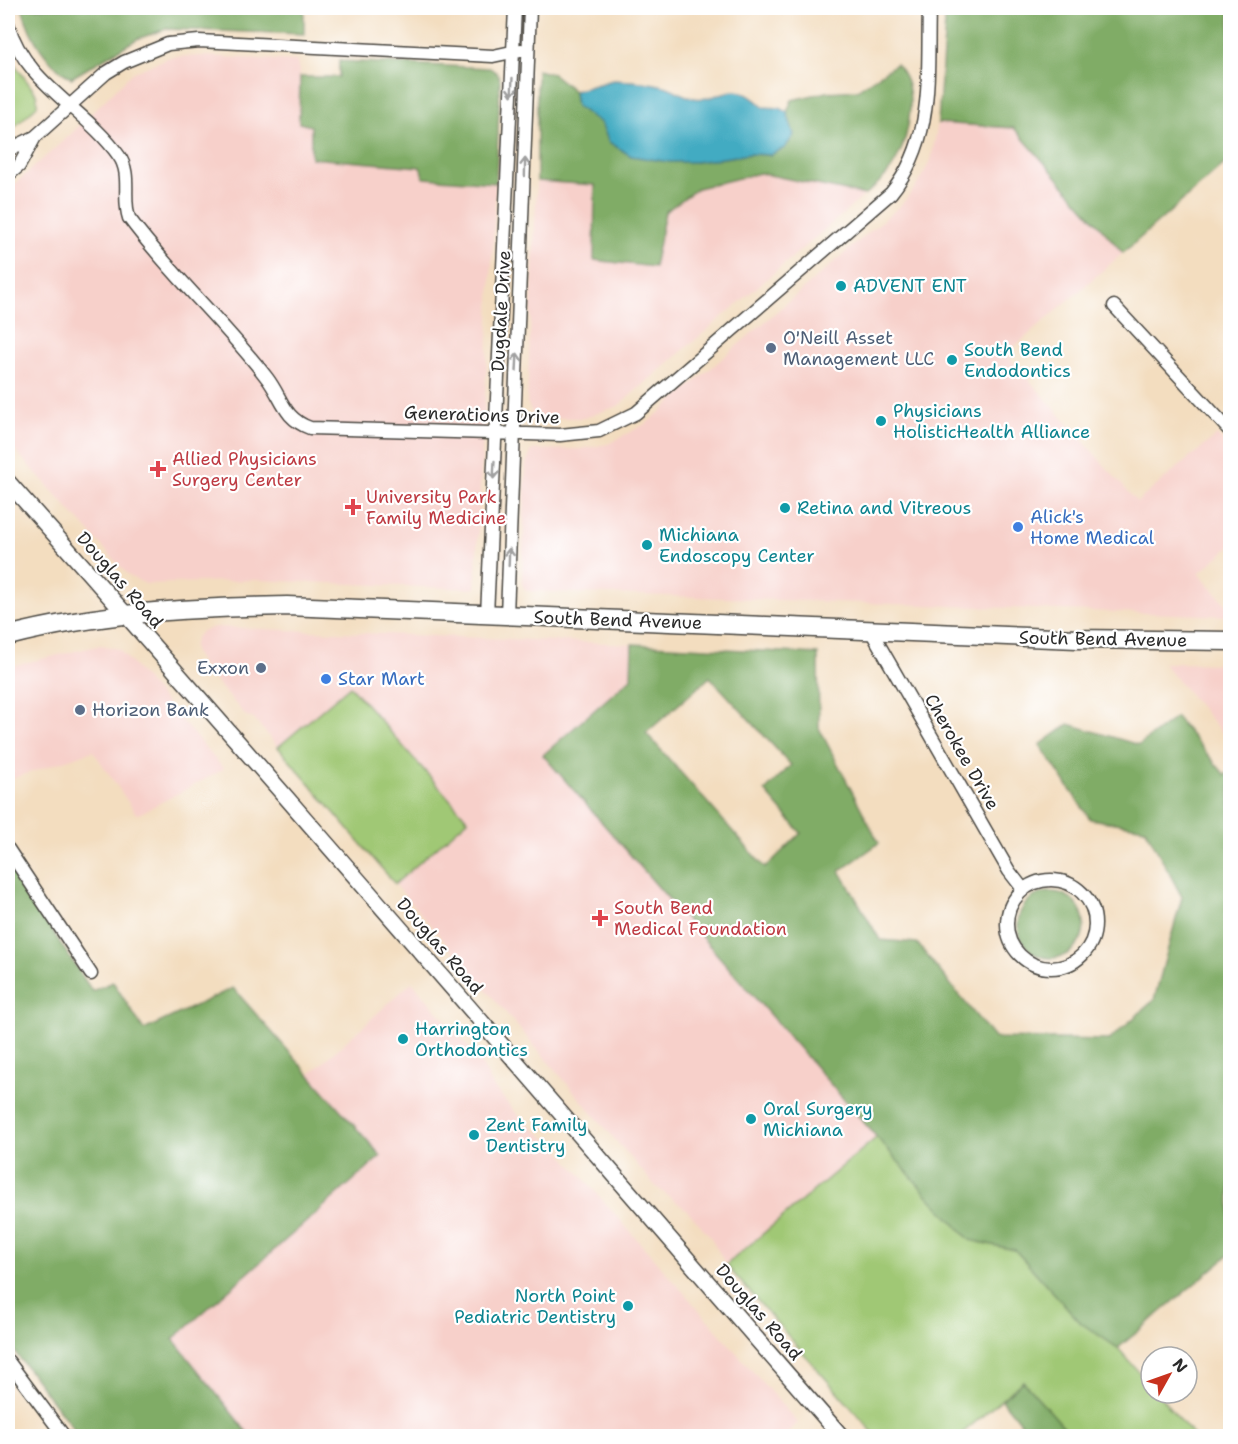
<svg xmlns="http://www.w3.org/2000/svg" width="1238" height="1444" font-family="'Shantell Sans',sans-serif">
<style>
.built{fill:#f7d0ca}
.green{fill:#a0c874;stroke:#667a50;stroke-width:1.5}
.forest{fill:#80ac66;stroke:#566c48;stroke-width:1.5;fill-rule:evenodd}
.water{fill:#43abc2;stroke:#376b76;stroke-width:1.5}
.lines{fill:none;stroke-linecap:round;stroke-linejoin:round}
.minor-casing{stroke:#494641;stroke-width:15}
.tertiary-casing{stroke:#494641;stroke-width:18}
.primary-casing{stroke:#494641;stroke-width:21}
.minor{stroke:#fff;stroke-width:12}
.tertiary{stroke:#fff;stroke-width:15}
.primary{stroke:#fff;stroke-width:18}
.oneway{stroke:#a0a0a0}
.culture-dot{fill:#0f9aa8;stroke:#fff;stroke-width:2}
.service-dot{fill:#5c6f8a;stroke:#fff;stroke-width:2}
.health-dot{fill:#e0444e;stroke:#fff;stroke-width:2}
.shop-dot{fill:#3f7fe0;stroke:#fff;stroke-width:2}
.labels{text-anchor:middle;stroke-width:4.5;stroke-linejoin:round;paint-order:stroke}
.culture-label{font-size:18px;fill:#0d838f;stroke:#fff;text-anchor:start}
.street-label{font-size:18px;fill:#2b2b2b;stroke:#fff}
.service-label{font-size:18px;fill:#4e5e75;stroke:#fff;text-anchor:start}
.health-label{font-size:18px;fill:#be3a42;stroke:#fff;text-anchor:start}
.shop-label{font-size:18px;fill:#366cbe;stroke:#fff;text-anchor:start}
</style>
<rect width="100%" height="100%" fill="#fff"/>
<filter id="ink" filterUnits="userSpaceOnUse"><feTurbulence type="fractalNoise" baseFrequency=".0167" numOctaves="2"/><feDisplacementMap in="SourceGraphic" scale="12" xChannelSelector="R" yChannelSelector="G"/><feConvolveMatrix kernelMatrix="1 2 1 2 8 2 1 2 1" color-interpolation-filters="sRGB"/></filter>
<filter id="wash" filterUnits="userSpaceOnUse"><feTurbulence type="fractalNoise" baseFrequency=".008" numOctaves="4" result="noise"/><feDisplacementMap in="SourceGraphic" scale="24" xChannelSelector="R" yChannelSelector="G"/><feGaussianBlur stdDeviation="1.35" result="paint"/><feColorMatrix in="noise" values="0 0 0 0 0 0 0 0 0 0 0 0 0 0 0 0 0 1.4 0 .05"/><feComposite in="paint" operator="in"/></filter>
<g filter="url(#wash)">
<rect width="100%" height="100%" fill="#f3ddbf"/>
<path class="built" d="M204,56L297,61L300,77L299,123L311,126L312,158L420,167L424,178L496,183L475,589L255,580L146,584L129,576L8,442V190L71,134L132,73L170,57Z
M938,123L1014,128L1123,253L1006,354L1137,502L1217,435L1230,450V547L1199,573L1230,609V616L526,591L522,584L526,463L532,450L581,449L608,444L647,423L902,204L917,185L931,160Z
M760,173L865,195L618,406L584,418H537L533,415L527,402L537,181L595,185L594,260L654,266L665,212L698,188Z
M215,627L632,644L631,678L543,755L877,1137L726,1265L710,1236L686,1209L656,1187L395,884L468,819L350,686L278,747L254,719L246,716L203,667L196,655L193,647L197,636L202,631Z
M101,645L119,649L224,769L137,815L93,751L8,780V667Z
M1163,663L1230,664V742Z
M412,982L479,1059L494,1088L520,1117L556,1147L798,1423L783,1436H250L236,1420L172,1339L380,1156L309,1075Z"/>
<path class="green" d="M8,55L37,95V106L8,133Z
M350,686L468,820L395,884L278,747Z
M877,1137L970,1240L1015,1250L1081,1323L1118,1348L1151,1386V1393H1157L1194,1436H1072L1023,1381L959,1436H876L726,1265Z"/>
<path class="forest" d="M22,8H304V34L166,29L137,39L71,78C45,62 30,37 22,8Z
M946,8H1230V159L1123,253L1014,128L938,123Z
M339,61L490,68L498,74L500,80L496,183L424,178L420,167L311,158V126L299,123L300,77H339Z
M896,64C919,86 910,134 896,161C889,175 876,185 865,195L760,173L698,188L665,212L654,267L594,260L595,185L537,181V70L553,74L574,91L576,106L601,123L609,142L696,162L750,154L770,155L793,135L787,112L792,100L827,92L857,90Z
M632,644L818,654L819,728L879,843L840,871L880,940L917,943L994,1038L1109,1040L1154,1000L1182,897L1145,828L1090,819L1040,745L1069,724L1139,745L1176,717L1225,775L1230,771V1254L1118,1348L1081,1323L1015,1250L970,1240L929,1197L543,755L631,678ZM710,677L791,765L765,791L801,833L765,868L646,733Z
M8,864L92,991L113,982L144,1030L233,988L381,1156L173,1339L250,1436H79L8,1343Z
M1018 925a33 33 0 1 1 66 0a33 33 0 1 1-66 0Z
M1023,1381L1072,1436H1031L1002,1400Z"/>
<path class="water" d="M613,80C630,81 647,81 664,86C674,88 684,97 694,98C722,103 730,74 763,107L780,108L787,112L794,135L785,148L770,155L750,154L696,162H669L631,156L609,142L601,123L576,106L574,91Z"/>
</g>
<g filter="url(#ink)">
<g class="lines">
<g class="minor-casing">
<path id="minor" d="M8,24C25,84 86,109 119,156C132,174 122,198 129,218C171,275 224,322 267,378C283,399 283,418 310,428L560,435L599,431L636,413L891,193C935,139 927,74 929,8
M8,150L35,137L106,73L124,62L168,44L199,41L493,56L521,50
M8,175L19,166L35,137
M1114,306L1230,431
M487,615L515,8
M507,615L530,8
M871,631L1009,871L1023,889
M8,849L91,974
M1007 924a44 44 0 1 1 88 0a44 44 0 1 1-88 0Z
M8,1361L64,1436"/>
</g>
<g class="tertiary-casing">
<path id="tertiary" d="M8,482C289,797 564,1118 841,1436"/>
</g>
<g class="primary-casing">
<path id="primary" d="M8,636C100,612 192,608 287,606L1077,639L1230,641"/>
</g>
<use href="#minor" class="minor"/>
<use href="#tertiary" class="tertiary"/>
<use href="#primary" class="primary"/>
</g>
<defs><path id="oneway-shaft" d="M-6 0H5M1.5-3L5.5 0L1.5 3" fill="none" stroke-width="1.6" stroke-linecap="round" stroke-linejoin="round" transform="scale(1.5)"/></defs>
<g class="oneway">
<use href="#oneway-shaft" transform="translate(512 87) rotate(93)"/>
<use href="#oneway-shaft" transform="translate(525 167) rotate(-89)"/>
<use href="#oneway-shaft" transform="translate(517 362) rotate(-87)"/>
<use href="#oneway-shaft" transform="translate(494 470) rotate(93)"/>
<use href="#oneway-shaft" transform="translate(509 557) rotate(-88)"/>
</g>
</g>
<g class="culture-dot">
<circle cx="841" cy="286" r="6"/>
<circle cx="952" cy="360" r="6"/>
<circle cx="881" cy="421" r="6"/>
<circle cx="785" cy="508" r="6"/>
<circle cx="647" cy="545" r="6"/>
<circle cx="403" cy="1039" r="6"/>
<circle cx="751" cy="1119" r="6"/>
<circle cx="474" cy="1135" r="6"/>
<circle cx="628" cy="1306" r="6"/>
</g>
<g class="service-dot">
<circle cx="771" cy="348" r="6"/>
<circle cx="261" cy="668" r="6"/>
<circle cx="80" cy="710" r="6"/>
</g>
<g class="health-dot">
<path d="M155 460h6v6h6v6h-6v6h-6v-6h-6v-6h6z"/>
<path d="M350 498h6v6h6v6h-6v6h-6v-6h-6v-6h6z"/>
<path d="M597 909h6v6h6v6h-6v6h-6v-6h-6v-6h6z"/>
</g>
<g class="shop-dot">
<circle cx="1018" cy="527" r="6"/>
<circle cx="326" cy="679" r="6"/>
</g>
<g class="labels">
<g class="culture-label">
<text x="853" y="292">ADVENT ENT</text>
<text x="964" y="356">South Bend<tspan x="964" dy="21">Endodontics</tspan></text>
<text x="893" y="417">Physicians<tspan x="893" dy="21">HolisticHealth Alliance</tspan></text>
<text x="797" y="514">Retina and Vitreous</text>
<text x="659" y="541">Michiana<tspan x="659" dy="21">Endoscopy Center</tspan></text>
<text x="415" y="1035">Harrington<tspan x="415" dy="21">Orthodontics</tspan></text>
<text x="763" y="1115">Oral Surgery<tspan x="763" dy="21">Michiana</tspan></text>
<text x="486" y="1131">Zent Family<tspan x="486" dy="21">Dentistry</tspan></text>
<text x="616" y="1302" text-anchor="end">North Point<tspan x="616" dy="21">Pediatric Dentistry</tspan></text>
</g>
<g class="street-label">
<text transform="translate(501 311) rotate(-87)" y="6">Dugdale Drive</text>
<text transform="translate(482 415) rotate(2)" y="6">Generations Drive</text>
<text transform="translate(120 580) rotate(49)" y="6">Douglas Road</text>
<text transform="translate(618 620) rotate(2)" y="6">South Bend Avenue</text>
<text transform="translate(1103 639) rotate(1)" y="6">South Bend Avenue</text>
<text transform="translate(962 752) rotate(60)" y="6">Cherokee Drive</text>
<text transform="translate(440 946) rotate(49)" y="6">Douglas Road</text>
<text transform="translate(759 1312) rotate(49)" y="6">Douglas Road</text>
</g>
<g class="service-label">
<text x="783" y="344">O'Neill Asset<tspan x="783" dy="21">Management LLC</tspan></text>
<text x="249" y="674" text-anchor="end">Exxon</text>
<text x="92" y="716">Horizon Bank</text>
</g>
<g class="health-label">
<text x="172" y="465">Allied Physicians<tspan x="172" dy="21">Surgery Center</tspan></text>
<text x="366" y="503">University Park<tspan x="366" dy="21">Family Medicine</tspan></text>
<text x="614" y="914">South Bend<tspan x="614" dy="21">Medical Foundation</tspan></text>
</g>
<g class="shop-label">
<text x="1030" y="523">Alick's<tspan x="1030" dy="21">Home Medical</tspan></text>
<text x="338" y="685">Star Mart</text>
</g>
</g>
<rect width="1238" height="1444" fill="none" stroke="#fff" stroke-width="30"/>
<g transform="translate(1169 1375) rotate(50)"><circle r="28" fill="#ffffff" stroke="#aaaaaa" stroke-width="1.5"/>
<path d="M0-4.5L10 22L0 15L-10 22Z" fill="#c8321e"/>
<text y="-9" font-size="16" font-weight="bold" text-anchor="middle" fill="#2b2b2b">N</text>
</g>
</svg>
